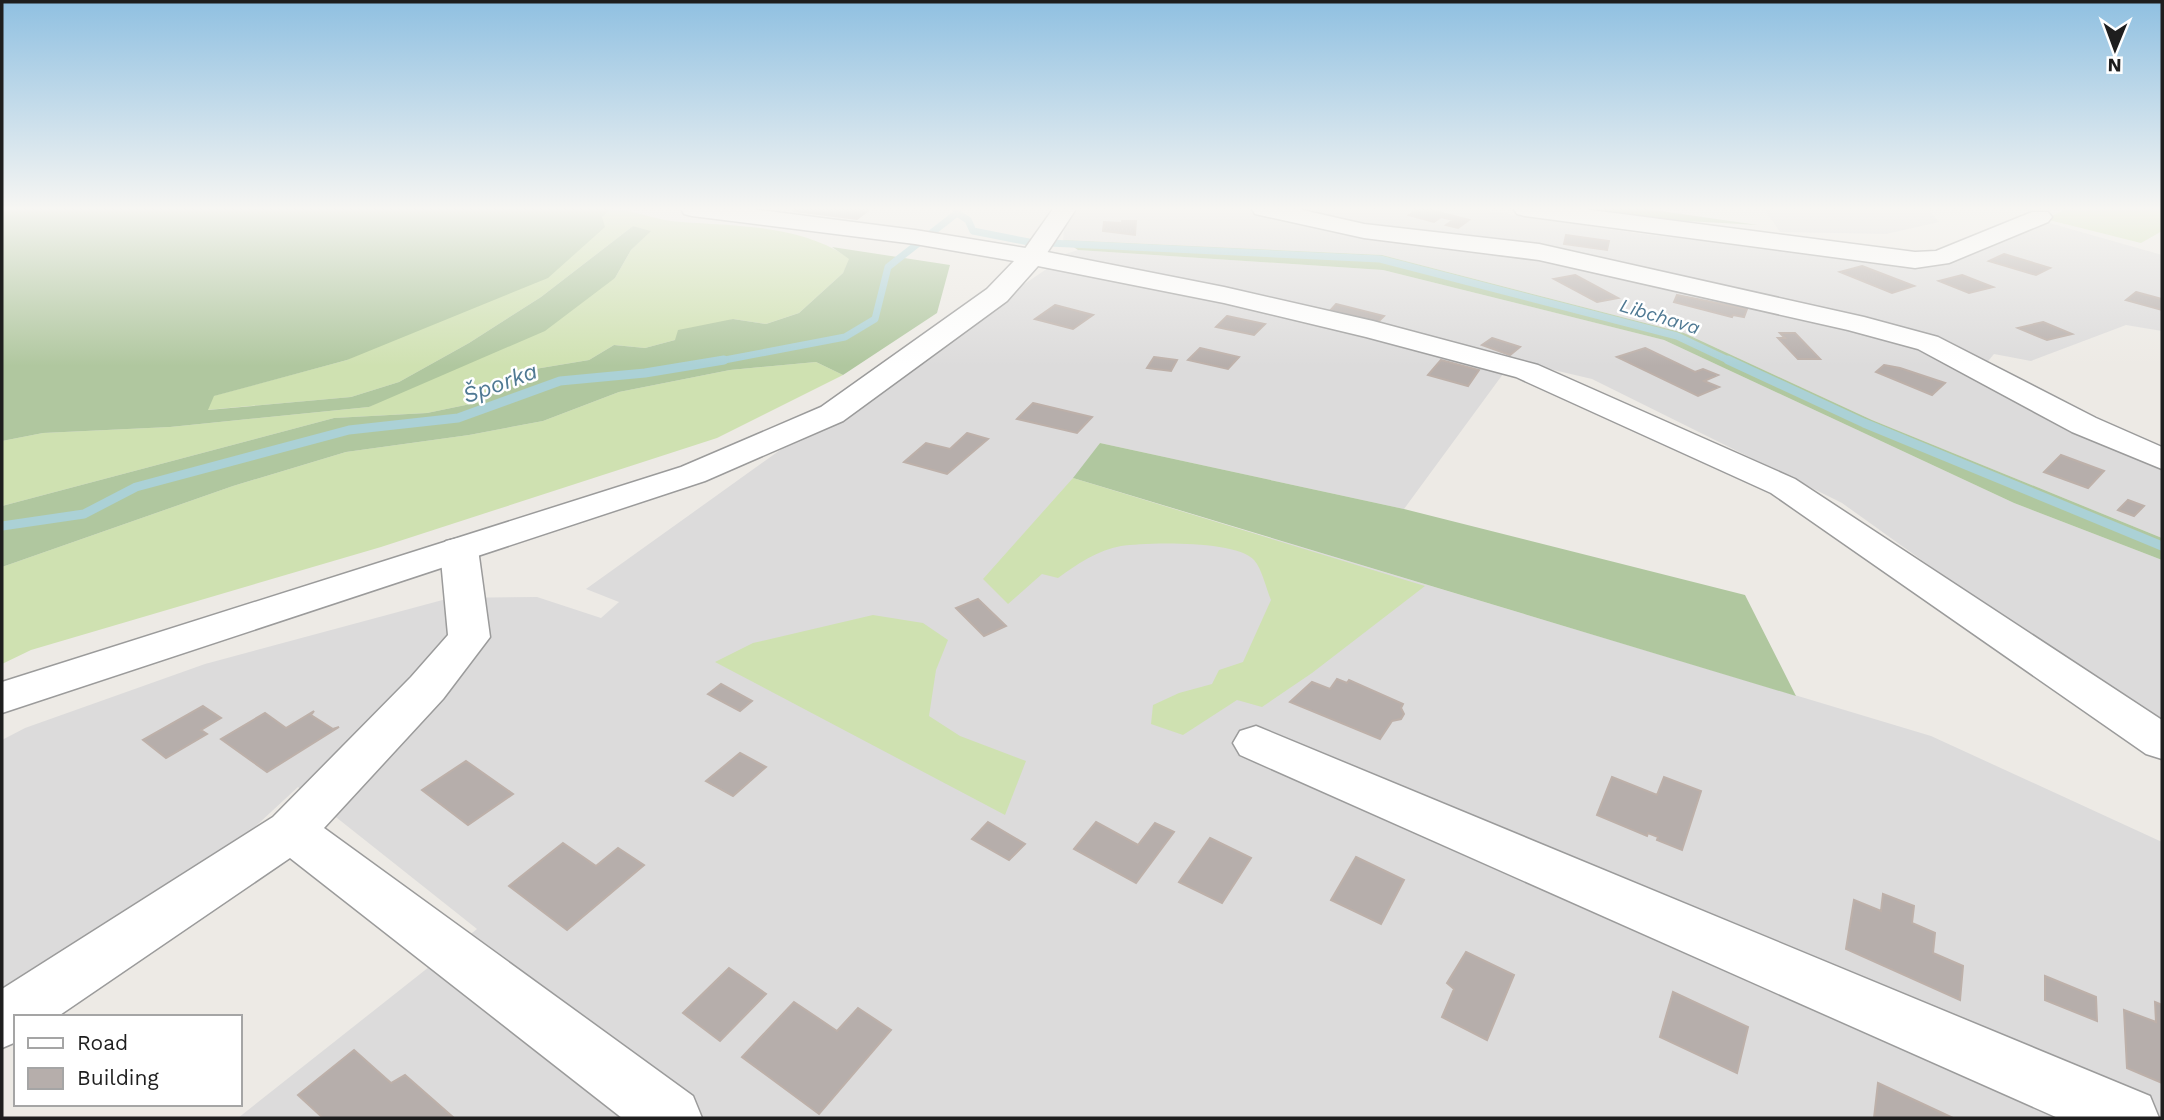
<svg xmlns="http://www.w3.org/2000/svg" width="2164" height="1120" font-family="'Work Sans',sans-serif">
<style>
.residential{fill:#dcdbdb}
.grass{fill:#cfe1b1}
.forest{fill:#b0c79f}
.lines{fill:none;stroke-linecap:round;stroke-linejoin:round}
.stream-far1{stroke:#abd1d6;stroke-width:7}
.stream{stroke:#abd1d6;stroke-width:9}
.building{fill:#b6aeab;stroke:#bdb0a9;stroke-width:2}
.minor-casing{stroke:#9b9b9b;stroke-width:3}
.tertiary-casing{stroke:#9b9b9b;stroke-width:3}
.minor{fill:#fff;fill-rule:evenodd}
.tertiary{fill:#fff;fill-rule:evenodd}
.labels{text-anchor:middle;stroke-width:5;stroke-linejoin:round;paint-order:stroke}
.far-water-label{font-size:19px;font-style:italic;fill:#4f7993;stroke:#fff}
.water-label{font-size:23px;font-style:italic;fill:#4f7993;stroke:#fff}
</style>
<rect width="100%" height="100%" fill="#edeae5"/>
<path class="residential" d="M1085,209H1476L1642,234L1931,267L2046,222L2162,255V331L2126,325L2031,361L1994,354L1974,378L2162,468V538L1872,420L1684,333L1382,255L1063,240L1065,221L1074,211Z
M1764,209H1929L1939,222L1886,234L1780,232Z
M1078,250L1383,270L1664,340L2014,503L2162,560V732L1842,503L1592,379L1062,255Z
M1048,268L1396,339L1503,374L1404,509L1100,443L1074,479L1931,736L2162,842V1118H238L477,929L298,787L244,837L2,997V740L25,728L205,664L450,598L537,597L601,618L619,602L586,589L797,438Z"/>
<path class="grass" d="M611,209C635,210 658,221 681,222C737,226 803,225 850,259L843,273L799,313L766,324L733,319L675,340L645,348L614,345L589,360L523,371L490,385L485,401L427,413L334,418L2,506V441L43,433L170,427L369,407L615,278L631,250L650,231L633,226L541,297L469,343L399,382L351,397L207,410L213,396L347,360L602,217Z
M2066,209H2162V231L2141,243L2045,219Z
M816,362L843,375L717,438L381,547L31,650L2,664V567L233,486L346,452L469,435L543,421L619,392L730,370Z
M1073,478L1425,586L1312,673L1262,707L1237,700L1183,735L1151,724L1153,705L1179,693L1212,684L1219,670L1243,662L1271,600C1266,588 1262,569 1254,560C1237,540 1146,542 1121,546C1098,550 1077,564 1058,578L1042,574L1008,604L983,579Z
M873,615L923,623L948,640L936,670L929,716L960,736L1026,761L1005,815L715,662L753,643Z"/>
<path class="forest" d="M2,209H611L602,217L605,227L548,278L347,360L214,396L208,410L351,397L399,382L469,343L541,297L633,226L651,231L631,250L615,278L545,331L369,407L170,427L43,433L2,441Z
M1567,209H1647L1758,225L1614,217Z
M1063,240L1382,255L1684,333L1872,420L2162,538V560L2014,503L1664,340L1383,270L1078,250Z
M832,247L950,265L937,313L843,375L816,362L730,370L619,392L543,421L469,435L346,452L233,486L2,567V506L334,418L427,413L485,401L489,385L523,371L589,360L614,345L645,348L675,340L678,330L733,319L766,324L799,313L843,273L849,259Z
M1100,443L1404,509L1745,595L1796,696L1073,478Z"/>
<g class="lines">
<path class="stream-far1" d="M957,213L968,220L973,231L1029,242L1380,259L1677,336L1732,362
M714,362L845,337L875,319L888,267L957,213L956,209"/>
<path class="stream" d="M1728,360L1864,423L2162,546
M2,526L84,514L136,487L349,430L458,418L560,381L645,373L724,360"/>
</g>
<path class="building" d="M797,209H870L857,219L795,211Z
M1418,209H1427L1469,220L1458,228L1446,225L1453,220L1441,217L1434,222L1409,215Z
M1122,221H1136L1135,235L1103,231L1104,222L1122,223Z
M1566,235L1609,241L1607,250L1564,244Z
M2004,254L2050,268L2036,275L1989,261Z
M1862,266L1914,286L1892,293L1840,272Z
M1575,275L1618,298L1597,302L1554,279Z
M1962,275L1993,287L1969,293L1939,281Z
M2136,292L2162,299V310L2126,300Z
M1677,295L1747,309L1744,317L1733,315L1732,317L1674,302Z
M1336,304L1384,316L1376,324L1328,313Z
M1055,305L1093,315L1073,329L1035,319Z
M1227,316L1265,324L1254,335L1216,327Z
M2043,322L2072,334L2047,340L2018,328Z
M1780,333H1795L1820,359H1798L1778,338H1785Z
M1492,338L1520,347L1510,355L1482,345Z
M1200,348L1239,357L1228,369L1188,360Z
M1645,348L1695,372L1703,369L1718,375L1704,381L1719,387L1698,396L1617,357Z
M1154,357L1177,360L1171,371L1147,368Z
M1441,360L1479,370L1468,386L1428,375Z
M1884,365L1900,368L1945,383L1932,395L1876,372Z
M1033,403L1079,414L1092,417L1077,433L1017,419Z
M967,433L988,439L947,474L904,462L926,443L950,449Z
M2061,455L2104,471L2088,488L2044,472Z
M2128,500L2144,506L2134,516L2118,510Z
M978,599L1006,626L984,636L956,608Z
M1337,679L1347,683L1349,680L1403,704L1401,708L1404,714L1401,719L1392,721L1380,739L1290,702L1312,682L1330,689Z
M721,684L752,701L740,711L708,694Z
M203,706L221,718L201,730L207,734L166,758L143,740Z
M314,711L311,715L333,729L339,727L267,772L221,739L265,713L286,728Z
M740,753L766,767L733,796L706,781Z
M466,761L513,794L468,825L422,790Z
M1612,777L1657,795L1664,777L1701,791L1682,850L1657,840L1658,837L1648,833L1647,836L1597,815Z
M988,822L1025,844L1009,860L972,839Z
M1096,822L1138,845L1155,823L1174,832L1136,883L1074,849Z
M1210,838L1251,858L1222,903L1179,882Z
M563,843L596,866L618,848L644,865L567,930L509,886Z
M1356,857L1404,880L1381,924L1331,900Z
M1883,894L1914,906L1912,923L1935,933L1933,953L1963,966L1960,1000L1846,949L1854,900L1881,911Z
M1466,952L1514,975L1487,1040L1442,1017L1454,989L1447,983Z
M729,968L766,994L720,1041L683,1013Z
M2045,976L2096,997L2097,1021L2045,1000Z
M1673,992L1748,1027L1737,1073L1660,1037Z
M794,1002L837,1031L858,1008L891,1030L819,1114L742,1057Z
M2155,1002L2162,1005V1083L2127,1068L2124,1010L2156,1022Z
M354,1050L391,1083L405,1075L454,1118H323L298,1095Z
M1878,1083L1953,1118H1874Z"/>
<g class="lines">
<g class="minor-casing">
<path id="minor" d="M1053,209H1076L1041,262L1032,265L1023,262L1019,257Z
M1252,209H1298L1364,224L1539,244L1864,317L1938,337L2096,418L2162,447V469L2072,432L1918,349L1848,330L1539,260L1364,238L1255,214Z
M1514,209H1583L1915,252L1936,251L2032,212H2048L2052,217L2048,222L1949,263L1915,268L1525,216L1517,214Z
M459,538L472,541L478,549L490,637L443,699L324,828L693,1096L702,1118H622L290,858L57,1017H16V1042L2,1048V989L273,817L411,677L448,635L440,549L446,541Z
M1256,726L2150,1096L2159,1118H2058L1240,755L1233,743L1240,731Z"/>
</g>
<g class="tertiary-casing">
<path id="tertiary" d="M681,209H752L915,230L1032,249L1224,287L1373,321L1538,365L1795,479L2162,720V759L2146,754L1771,493L1516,377L1366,337L1224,303L1038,266L1007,301L843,421L705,481L2,713V682L681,467L821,407L987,289L1014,261L915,244L692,216L684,214Z"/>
</g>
<use href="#minor" class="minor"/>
<use href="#tertiary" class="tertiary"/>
</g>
<linearGradient id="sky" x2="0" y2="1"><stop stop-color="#8fc0e1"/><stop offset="0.57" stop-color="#f7f6f3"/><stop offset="1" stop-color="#f7f6f3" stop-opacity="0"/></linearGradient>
<rect width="2164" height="366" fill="url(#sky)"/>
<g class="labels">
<g class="far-water-label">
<text transform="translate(1660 316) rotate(17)" y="7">Libchava</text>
</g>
<g class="water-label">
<text transform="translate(500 383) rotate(-20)" y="8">Šporka</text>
</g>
</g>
<rect width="2164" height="1120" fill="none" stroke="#1e1e1e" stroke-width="7"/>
<rect x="14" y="1015" width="228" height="91" fill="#ffffff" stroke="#a5a5a5" stroke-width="2"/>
<rect x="28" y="1038" width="35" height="10" fill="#ffffff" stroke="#a5a5a5" stroke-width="2"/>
<text x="77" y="1050" font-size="21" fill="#1e1e1e">Road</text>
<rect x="28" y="1068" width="35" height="21" fill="#b6aeab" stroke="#a5a5a5" stroke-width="2"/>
<text x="77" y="1085" font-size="21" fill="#1e1e1e">Building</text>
<g transform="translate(2115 49) rotate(181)" stroke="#ffffff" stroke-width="5" paint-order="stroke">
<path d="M0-5L12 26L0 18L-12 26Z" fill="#1e1e1e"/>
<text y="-10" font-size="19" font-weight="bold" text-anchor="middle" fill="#1e1e1e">N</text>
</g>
</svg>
